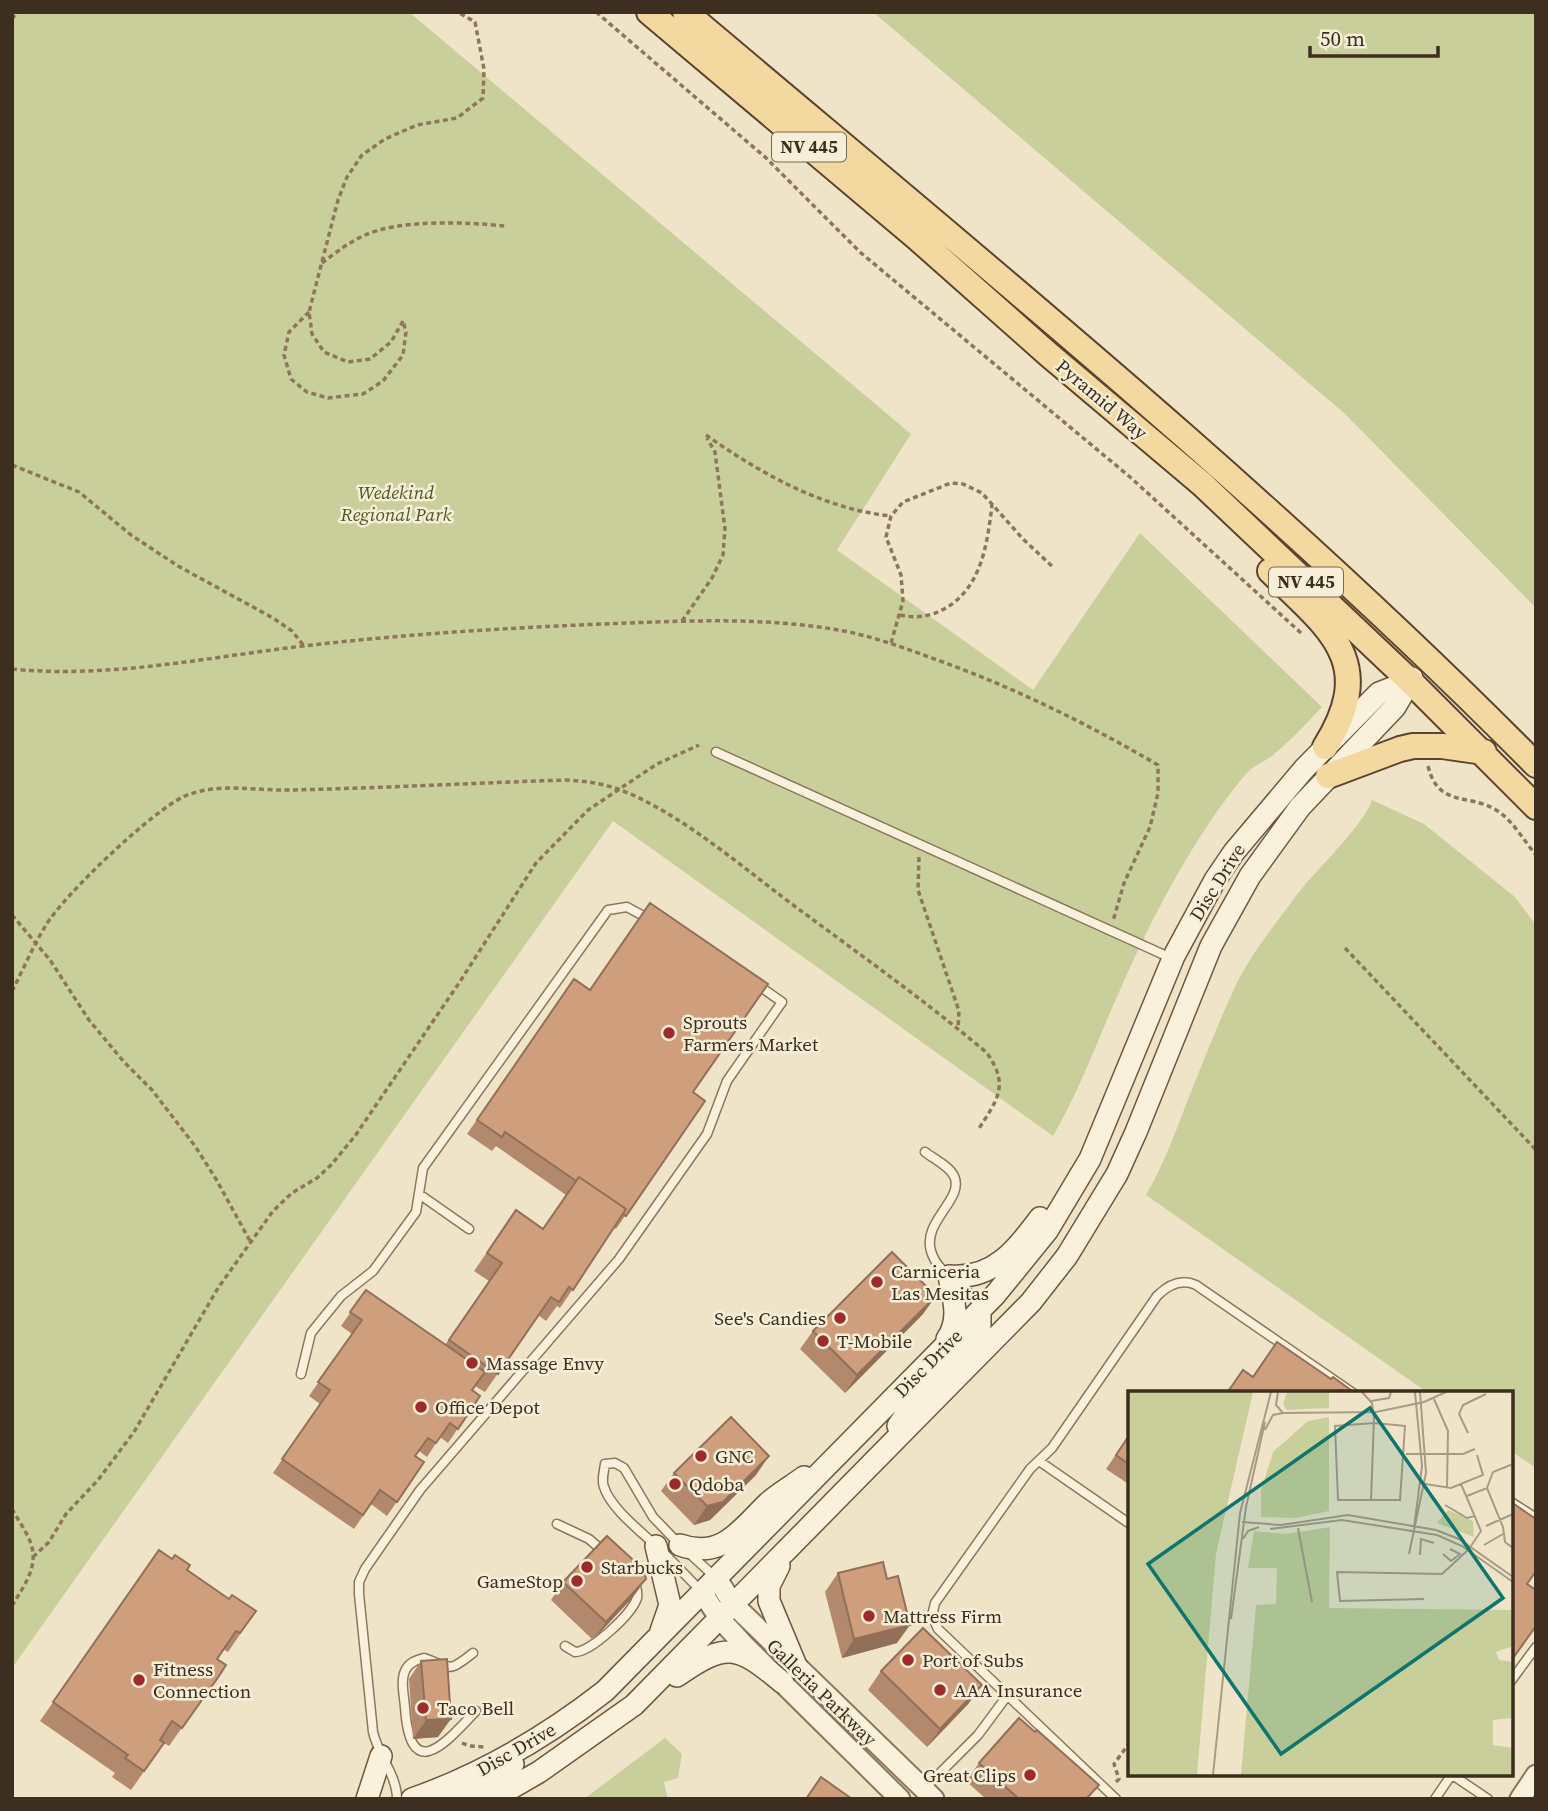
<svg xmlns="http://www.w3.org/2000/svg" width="1548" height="1811" font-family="'Source Serif 4',serif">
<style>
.green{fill:#c9cf9b}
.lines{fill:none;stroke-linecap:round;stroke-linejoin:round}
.service-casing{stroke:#8d765c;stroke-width:11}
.tertiary-casing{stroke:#8d765c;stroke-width:23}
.secondary-casing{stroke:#6f573f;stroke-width:24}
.primary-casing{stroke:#5b4430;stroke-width:28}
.path{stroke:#8d765c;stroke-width:3.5;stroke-dasharray:5 3.5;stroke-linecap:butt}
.service{stroke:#faf1dc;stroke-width:8}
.tertiary{stroke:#faf1dc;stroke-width:19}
.secondary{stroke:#faf1dc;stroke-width:21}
.primary{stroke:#f3d9a0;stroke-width:24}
.wall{fill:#b2896c}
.shaded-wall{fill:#916f58}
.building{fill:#cf9f7d;stroke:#916f58;stroke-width:2}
.poi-dot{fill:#9e2a2b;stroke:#f7eed8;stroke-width:2.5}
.labels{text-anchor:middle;stroke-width:5;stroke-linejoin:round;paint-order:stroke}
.shield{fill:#f7eed8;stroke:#756857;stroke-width:2}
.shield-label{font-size:18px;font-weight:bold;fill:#3d2e20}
.street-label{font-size:19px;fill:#3d2e20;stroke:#f7eed8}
.park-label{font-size:19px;font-style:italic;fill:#4d5a26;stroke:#f7eed8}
.poi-label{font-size:19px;fill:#3d2e20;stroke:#f7eed8;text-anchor:start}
.inset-road{fill:none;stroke:#a89b85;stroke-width:2}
.view{fill:#0f766e;fill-opacity:0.15;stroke:#0f766e;stroke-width:3.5}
.inset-edge{fill:none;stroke:#3d2e20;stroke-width:3.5}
</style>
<rect width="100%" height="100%" fill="#f0e4c8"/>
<path class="green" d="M12,12H409L911,434L837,550L1033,690L1140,533L1322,707C1306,724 1290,741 1272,756C1264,762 1253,766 1246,774C1198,830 1154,913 1124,981C1100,1033 1082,1086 1053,1136L613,821L12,1668Z
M873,12H1536V608L1344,413Z
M1372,800L1424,824L1515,897L1536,925V1468L1511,1451V1393H1428L1146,1195C1167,1159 1179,1121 1195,1082C1207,1051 1220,1020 1234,989C1248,958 1272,928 1293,900C1312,873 1363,827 1372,800Z
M665,1738L682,1754L678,1778L664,1782L668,1799H584Z"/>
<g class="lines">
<g class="service-casing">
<path id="service" d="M716,752L1171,958
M925,1152C934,1159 949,1166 954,1176C965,1199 922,1221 931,1251C938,1277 970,1284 979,1308
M419,1194L469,1229
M301,1374L311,1333L341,1296L373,1271L416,1212L423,1168L608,910L627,907L649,919
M1039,1461L1130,1524
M1511,1502L1536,1518
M557,1524L589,1539L605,1553
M654,1544C639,1530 610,1507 604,1487C601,1480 604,1472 605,1464L615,1463L624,1468L653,1517L679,1544
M664,1553L701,1591
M689,1553L715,1577
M565,1646L575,1652C591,1652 632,1614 637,1598C638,1592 637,1588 634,1582
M473,1653C448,1673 452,1668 424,1658C417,1660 410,1662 406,1669C400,1679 404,1695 405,1707C410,1784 444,1745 476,1711
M1511,1681L1536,1647
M1451,1774L1488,1799
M923,1790L978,1735L1007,1696
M397,1799C397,1775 378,1755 373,1732L359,1594V1582L365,1569L420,1490L619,1259L707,1134L727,1081L782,1002L755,983
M1116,1799L938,1629L932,1616L935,1603L1030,1469L1052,1448L1157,1296C1168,1285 1181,1278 1196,1285L1353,1393
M1435,1799L1452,1774"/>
</g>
<g class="tertiary-casing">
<path id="tertiary" d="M717,1579L734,1605L934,1799
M703,1594L720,1619L744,1645L900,1799
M1520,1799L1536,1775"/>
</g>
<g class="secondary-casing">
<path id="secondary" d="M947,1339C961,1319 953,1298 949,1276C993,1280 1015,1251 1040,1218
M898,1426L920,1393L975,1336L980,1326V1313
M680,1545C722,1560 741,1529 768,1503C779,1493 792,1486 804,1477
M656,1546L670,1605L661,1631
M779,1566L769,1586V1601L797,1668
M677,1676C727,1641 737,1645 783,1683
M367,1799L381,1756
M412,1799C483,1774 546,1737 605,1691L995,1295L1047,1231L1090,1159L1174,956L1215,880L1234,852L1304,769L1379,693L1410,681
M455,1799L500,1776L513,1764
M492,1799L539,1772L634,1705L1031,1302L1067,1256L1117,1174L1136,1132L1211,946L1250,876L1300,807L1395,707L1412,678"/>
</g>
<g class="primary-casing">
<path id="primary" d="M649,12L916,237L1048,354L1202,484L1410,681L1536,807
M685,12C975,257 1269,495 1536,765
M1270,571C1328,628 1379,661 1325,747
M1328,776L1400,749L1413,746H1442L1484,752"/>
</g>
<path class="path" d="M596,12L765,157L861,253L1130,477L1301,633
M12,19L17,12
M322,263C335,253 348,243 363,236C398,219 466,222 505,226
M309,312L289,332L284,355L291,379L307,392L328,398L363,394L383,381L403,355L406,332L403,321
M403,321L391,342L370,359L348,362L324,352L312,334L309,312L338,200L347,177L362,155L385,139L417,125L457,118L483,98L484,69L475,22L458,12
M706,435C760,473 823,509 891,516
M12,465L79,492L131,535L178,566L273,618L292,631L304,646
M900,615C913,618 926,617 938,612C981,593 987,546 992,505
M682,621L712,578L723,555L725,529L715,452L707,438
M891,643L903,601L901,575L886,537L891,516L903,502L951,483L963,484L982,493L1023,539L1054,568
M12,669C112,679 213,656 312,645C408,634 505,628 602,624C684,621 768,616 849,632C881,639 910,650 940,661C1017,689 1088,724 1158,765V793L1150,827L1124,883L1113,921
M1428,766C1438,808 1469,793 1496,810C1512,819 1524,841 1536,855
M919,857L918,890L959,1011L958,1028
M12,915L50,960L89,1020L124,1062L152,1090L195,1146L216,1179L250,1241
M1345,948L1536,1150
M12,991C23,970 33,946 46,925C64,895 153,810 185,796C218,782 256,791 290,790C382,788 474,783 566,780C584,781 601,783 618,789C681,812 750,874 804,913C866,959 928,1003 987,1053C1010,1086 997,1100 978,1130
M12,1509C18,1520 27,1532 31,1544C39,1567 23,1587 12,1606
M33,1557L49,1542L66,1514L98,1480L134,1432L218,1288L273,1211L292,1193L317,1178L331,1165L355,1136L459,983L536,863L588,810L657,764L699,745
M462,1743L469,1746L485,1747
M1116,1782L1119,1779L1114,1764L1130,1742"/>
<use href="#service" class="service"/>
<use href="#tertiary" class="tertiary"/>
<use href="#secondary" class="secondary"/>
<use href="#primary" class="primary"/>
</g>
<path class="wall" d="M574,979L693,1092L705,1101L616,1229L614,1228L560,1308L557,1306L546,1321L538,1315L485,1392L475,1386L472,1390L480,1396L448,1443L440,1437L427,1457L419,1451L415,1456L424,1462L387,1516L371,1504L354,1529L273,1473L320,1404L309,1396L352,1334L341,1326L366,1290L445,1345L489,1281L474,1271L516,1210L543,1229L566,1195L496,1146L492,1151L467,1134Z
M923,1314L845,1393L800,1349L813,1331Z
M1130,1434V1485L1106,1469Z
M674,1473L756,1475L710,1520L694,1525L661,1491Z
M159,1550L229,1599L256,1611L228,1652L223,1649L217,1659L226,1665L169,1746L164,1743L131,1790L112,1777L115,1773L40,1721Z
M838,1573L897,1643L842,1658L825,1592Z
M646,1579L633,1597L593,1640L551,1600L563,1582Z
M421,1661L438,1737L413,1739L409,1679Z
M881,1671L969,1703L927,1747L868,1690Z
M979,1763L1089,1799H986L966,1781Z"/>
<path class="shaded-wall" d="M936,1296L923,1314L845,1393L857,1375Z
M769,1456L756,1475L710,1520L694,1525L707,1506Z
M646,1579L633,1597L593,1640L606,1622Z
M910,1625L897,1643L842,1658L854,1639Z
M982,1685L969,1703L927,1747L940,1729Z
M451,1719L438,1737L413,1739L426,1720Z"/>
<path class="building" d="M650,903L768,984L693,1092L705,1101L626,1216L623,1214L626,1209L579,1177L576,1181L505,1132L502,1137L477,1120L574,979L590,990Z
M579,1177L626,1209L573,1290L569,1287L559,1302L551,1297L498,1374L449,1340L502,1263L487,1253L516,1210L543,1229Z
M892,1252L936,1296L857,1375L813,1331Z
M366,1290L485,1372L472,1390L480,1396L458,1429L450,1423L436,1443L428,1438L415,1456L424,1462L397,1502L380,1490L363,1515L282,1459L330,1390L318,1382L362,1320L350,1312Z
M1277,1342L1331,1379L1333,1377L1355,1393H1227L1243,1370L1253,1377Z
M731,1417L769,1456L723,1502L707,1506L674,1473Z
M1130,1434V1465L1116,1455Z
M1511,1502L1536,1519V1571L1527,1584L1536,1590V1626L1511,1661Z
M607,1536L644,1570L646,1579L606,1622L563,1582Z
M159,1550L172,1559L175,1555L190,1565L187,1570L229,1599L232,1595L256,1611L240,1633L236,1631L217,1659L226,1665L219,1676L182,1728L172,1721L160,1740L164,1743L144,1771L125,1758L128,1755L53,1702Z
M883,1562L887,1579L898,1576L910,1625L854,1639L838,1573Z
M923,1628L982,1685L940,1729L881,1671Z
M447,1659L451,1719L426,1720L421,1661Z
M1019,1718L1035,1732L1037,1730L1099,1785L1086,1799H1019L979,1763Z
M821,1777L852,1799H806Z"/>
<g class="poi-dot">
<circle cx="669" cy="1033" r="7"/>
<circle cx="877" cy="1282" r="7"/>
<circle cx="840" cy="1318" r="7"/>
<circle cx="823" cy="1341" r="7"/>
<circle cx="472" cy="1363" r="7"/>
<circle cx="421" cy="1407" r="7"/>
<circle cx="701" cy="1456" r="7"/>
<circle cx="675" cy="1484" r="7"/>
<circle cx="587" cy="1567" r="7"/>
<circle cx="577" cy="1581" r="7"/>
<circle cx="869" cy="1616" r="7"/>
<circle cx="908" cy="1660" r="7"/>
<circle cx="139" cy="1680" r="7"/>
<circle cx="940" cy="1690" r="7"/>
<circle cx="423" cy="1708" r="7"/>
<circle cx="1030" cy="1775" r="7"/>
</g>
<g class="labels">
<g class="shield">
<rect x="772" y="132.5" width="74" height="29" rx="5"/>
<rect x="1269" y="567.5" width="74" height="29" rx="5"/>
</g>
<g class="shield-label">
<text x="809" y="153">NV 445</text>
<text x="1306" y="588">NV 445</text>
</g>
<g class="street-label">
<text transform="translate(1102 399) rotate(40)" y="7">Pyramid Way</text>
<text transform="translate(1217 882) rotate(-58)" y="7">Disc Drive</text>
<text transform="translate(928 1363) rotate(-45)" y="7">Disc Drive</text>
<text transform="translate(822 1692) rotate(44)" y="7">Galleria Parkway</text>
<text transform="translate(516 1749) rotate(-30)" y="7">Disc Drive</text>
</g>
<g class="park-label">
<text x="396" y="499">Wedekind<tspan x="396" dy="22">Regional Park</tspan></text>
</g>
<g class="poi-label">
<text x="683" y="1029">Sprouts<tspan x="683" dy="22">Farmers Market</tspan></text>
<text x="891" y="1278">Carniceria<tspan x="891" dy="22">Las Mesitas</tspan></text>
<text x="826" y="1325" text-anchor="end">See's Candies</text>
<text x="837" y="1348">T-Mobile</text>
<text x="486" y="1370">Massage Envy</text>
<text x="435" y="1414">Office Depot</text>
<text x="715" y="1463">GNC</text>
<text x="689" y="1491">Qdoba</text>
<text x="601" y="1574">Starbucks</text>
<text x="563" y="1588" text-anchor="end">GameStop</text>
<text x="883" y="1623">Mattress Firm</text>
<text x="922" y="1667">Port of Subs</text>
<text x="153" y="1676">Fitness<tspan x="153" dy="22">Connection</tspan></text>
<text x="954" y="1697">AAA Insurance</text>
<text x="437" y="1715">Taco Bell</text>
<text x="1016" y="1782" text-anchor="end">Great Clips</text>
</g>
</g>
<g transform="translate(1128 1391)">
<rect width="385" height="385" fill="#f0e4c8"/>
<path d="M0,1H125L88,163L69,384H0ZM159,1H201V17L159,19L155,13ZM201,26V120L168,127L133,126V100L145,61L180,30ZM320,119L345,130L346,146L309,132ZM202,136L201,217L385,219V255L368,261L371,269L385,271V327L365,329V354L385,357V384H113L128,214L148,213L149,177H120L126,140L158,143Z" fill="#c9cf9b"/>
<path class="inset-road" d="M234,1L244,12L246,26L243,110M306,8L320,40L319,96M243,10L261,7L263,1M155,22L248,21L296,11L318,1M246,32L277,35L272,109H210L207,35ZM137,39L145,24L155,22L148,14L150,1M340,42L331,23L335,14L358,3M278,63H335L347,58M297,93L323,97L355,84L349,64M333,93L353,140L343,155M359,97L365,81L385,73M339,105L359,97L375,136L377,151L385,157M317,114L339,127L347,125M114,131L153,134L220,124L308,139L331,148L385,186M358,135L385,123M170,137L184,211M286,137L294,75L287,1M142,138L214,129L309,144L334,155L385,191M115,148L120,140L131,136M356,154L375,143M281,163L298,82L292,1M315,163L323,170L332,163L322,158M292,164L293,148L306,152M296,208L212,210L209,181L314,183L340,159M103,228L118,116L137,31M85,384L112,122L143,1"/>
<path class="view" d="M242,17L375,207L153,363L20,173Z"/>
<rect width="385" height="385" class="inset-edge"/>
</g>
<rect width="1548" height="1811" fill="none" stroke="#3d2e20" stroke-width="28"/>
<path d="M1310 46v10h128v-10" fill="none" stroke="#3d2e20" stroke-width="3.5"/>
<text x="1320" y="46" font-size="21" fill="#3d2e20" stroke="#f7eed8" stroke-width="5" paint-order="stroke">50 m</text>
</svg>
